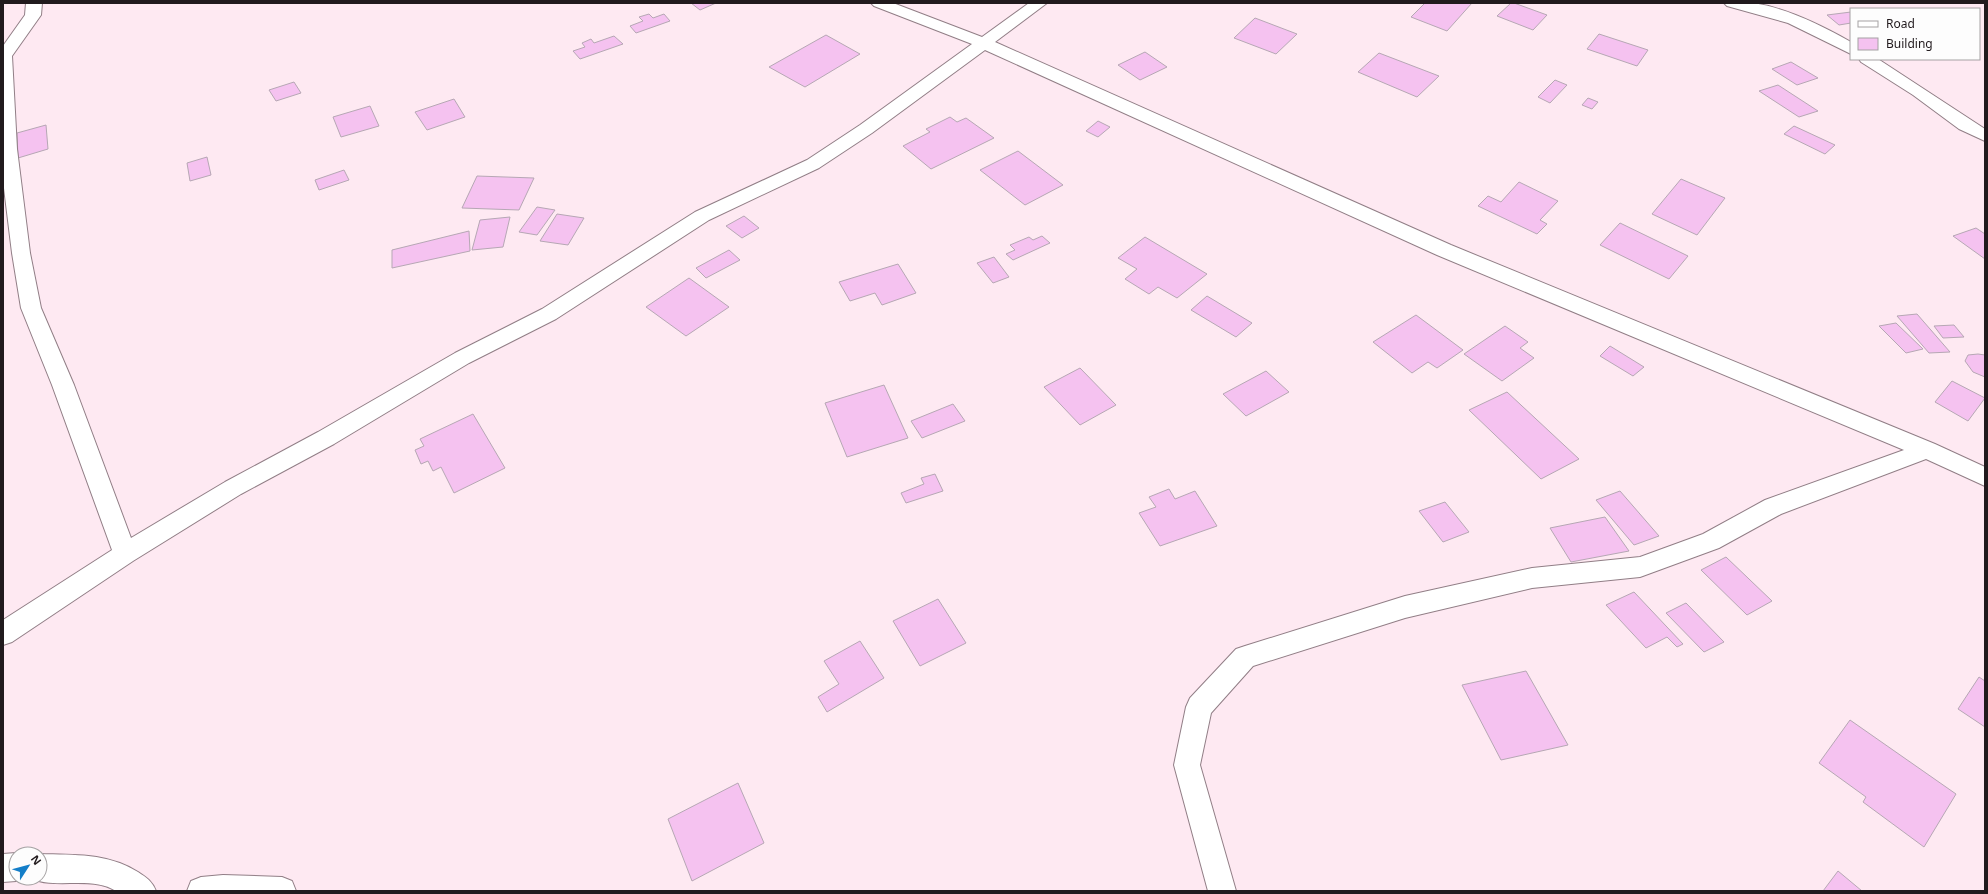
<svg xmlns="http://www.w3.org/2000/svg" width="1988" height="894" font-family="'Noto Sans',sans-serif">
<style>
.building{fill:#f5c2f0;stroke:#b6a7b4}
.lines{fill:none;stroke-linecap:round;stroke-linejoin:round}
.street-casing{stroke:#917e86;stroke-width:2}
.street{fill:#fff;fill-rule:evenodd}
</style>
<rect width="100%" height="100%" fill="#fee9f2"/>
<path class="building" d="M691,3H716L700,10Z
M1425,3H1472L1447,31L1411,17Z
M1511,3H1514L1547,15L1533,30L1497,16Z
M1851,12V23L1839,25L1827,15Z
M649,14L653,18L664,14L670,21L636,33L630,26L643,21L639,17Z
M1255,18L1297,34L1276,54L1234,38Z
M1599,34L1648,50L1637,66L1587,49Z
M826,35L860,54L805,87L769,67Z
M614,36L623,44L580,59L573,51L585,47L582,43L591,39L594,43Z
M1145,52L1167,67L1140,80L1118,65Z
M1379,53L1439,76L1417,97L1358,72Z
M1791,62L1818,78L1797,85L1772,69Z
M1555,80L1567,85L1550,103L1538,97Z
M294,82L301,93L276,101L269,90Z
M1778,85L1818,111L1799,117L1759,91Z
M1588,98L1598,102L1592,109L1582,105Z
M454,99L465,117L427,130L415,112Z
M370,106L379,126L341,137L333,117Z
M950,117L957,122L966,118L994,138L931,169L903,146L930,132L926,129Z
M1098,121L1110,127L1098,137L1086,131Z
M46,125L48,149L18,158L17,133Z
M1794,126L1835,145L1825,154L1784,134Z
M1018,151L1063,185L1025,205L980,170Z
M207,157L211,175L190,181L187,163Z
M344,170L349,180L319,190L315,180Z
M477,176L534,178L519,210L462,208Z
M1681,179L1725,198L1697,235L1652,214Z
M1519,182L1558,201L1540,220L1547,224L1537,234L1478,206L1488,196L1501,202Z
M537,207L555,210L537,235L519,232Z
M557,214L584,218L568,245L540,241Z
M744,216L759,228L742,238L726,226Z
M510,217L503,247L472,250L480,220Z
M1620,223L1688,256L1669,279L1600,245Z
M1976,228L1985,234V259L1953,236Z
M469,231L470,251L392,268V250Z
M1042,236L1050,243L1013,260L1006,254L1015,250L1010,245L1029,237L1033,240Z
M1145,237L1207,274L1177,298L1158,287L1149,294L1125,279L1137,269L1118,258Z
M729,250L740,260L706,278L696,268Z
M994,257L1009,277L993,283L977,263Z
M898,264L916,293L882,305L875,293L850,301L839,282Z
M689,278L729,307L686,336L646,307Z
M1207,296L1252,323L1236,337L1191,310Z
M1917,314L1950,352L1929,353L1897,316Z
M1416,315L1463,350L1437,368L1428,362L1412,373L1373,342Z
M1896,323L1923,349L1906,353L1879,326Z
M1954,325L1964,337L1943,338L1934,326Z
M1505,326L1528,342L1520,348L1534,358L1502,381L1464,354Z
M1610,346L1644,367L1633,376L1600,356Z
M1978,354L1985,355V377L1973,372L1965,361L1968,355Z
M1080,368L1116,405L1080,425L1044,387Z
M1266,371L1289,392L1246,416L1223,394Z
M1952,381L1985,398L1968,421L1935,402Z
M884,385L908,438L847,457L825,403Z
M1507,392L1579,459L1541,479L1469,410Z
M953,404L965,421L922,438L911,421Z
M473,414L505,468L454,493L441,467L433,471L428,461L421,464L415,450L424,446L420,439Z
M935,474L943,491L906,503L901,493L924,484L921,478Z
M1169,489L1175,499L1195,491L1217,526L1160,546L1139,513L1156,507L1149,497Z
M1620,491L1659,536L1634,545L1596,500Z
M1445,502L1469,532L1443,542L1419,511Z
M1605,517L1629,551L1571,562L1550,528Z
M1726,557L1772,601L1747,615L1701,570Z
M1634,592L1683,644L1677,647L1667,637L1646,648L1606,605Z
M938,599L966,643L920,666L893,621Z
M1686,603L1724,642L1704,652L1666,613Z
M860,641L884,678L827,712L818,697L839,684L824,661Z
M1526,671L1568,745L1501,760L1462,685Z
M1979,677L1985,681V727L1958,709Z
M1850,720L1956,794L1924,847L1863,802L1866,797L1819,763Z
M738,783L764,843L692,881L668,819Z
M1838,871L1862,891H1823Z"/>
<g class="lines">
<g class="street-casing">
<path id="street" d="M26,3H42L41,15L12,56L17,149L30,253L41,308L74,385L131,538L225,482L318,432L455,353L542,309L695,212L807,160L860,125L972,44L874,6L871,3H893L982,37L1029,3H1047L995,42L1451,245L1935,444L1985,467V486L1926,459L1781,514L1719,548L1640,577L1532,588L1405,618L1253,666L1211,713L1200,765L1236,891H1208L1174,765L1186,707L1190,698L1236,649L1245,646L1405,596L1532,568L1640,557L1703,534L1765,500L1904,450L1437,255L985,50L872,133L819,168L709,220L556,319L469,363L334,444L241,494L133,561L12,642L3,645V620L112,550L52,385L21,308L12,253L3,180V46L25,15Z
M1724,3C1734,3 1744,2 1753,3C1787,8 1821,25 1851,42V54L1788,23L1727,6Z
M1859,59H1878L1985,129V141L1959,129L1913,95L1861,62Z
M16,853L19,854H16V878H24L16,881L3,882V854Z
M39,854H40C75,855 107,853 138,872C147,878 152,881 156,891H116C91,875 56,890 30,878H40Z
M223,875L282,877L292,881L296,891H187L191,881L201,877Z"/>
</g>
<use href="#street" class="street"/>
</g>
<rect width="1988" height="894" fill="none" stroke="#211a1d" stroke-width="8"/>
<rect x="1850" y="8" width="130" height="52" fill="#fdfdfd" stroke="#a5a2a3"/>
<rect x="1858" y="21" width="20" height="6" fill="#ffffff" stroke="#a5a2a3"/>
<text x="1886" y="28" font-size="12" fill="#211a1d">Road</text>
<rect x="1858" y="38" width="20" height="12" fill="#f5c2f0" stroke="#a5a2a3"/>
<text x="1886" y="48" font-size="12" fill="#211a1d">Building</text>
<g transform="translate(28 866) rotate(54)"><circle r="19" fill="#fdfdfd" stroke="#a5a2a3"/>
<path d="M0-3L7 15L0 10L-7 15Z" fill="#147ec8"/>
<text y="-6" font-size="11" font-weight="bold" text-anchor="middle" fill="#211a1d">N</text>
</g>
</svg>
